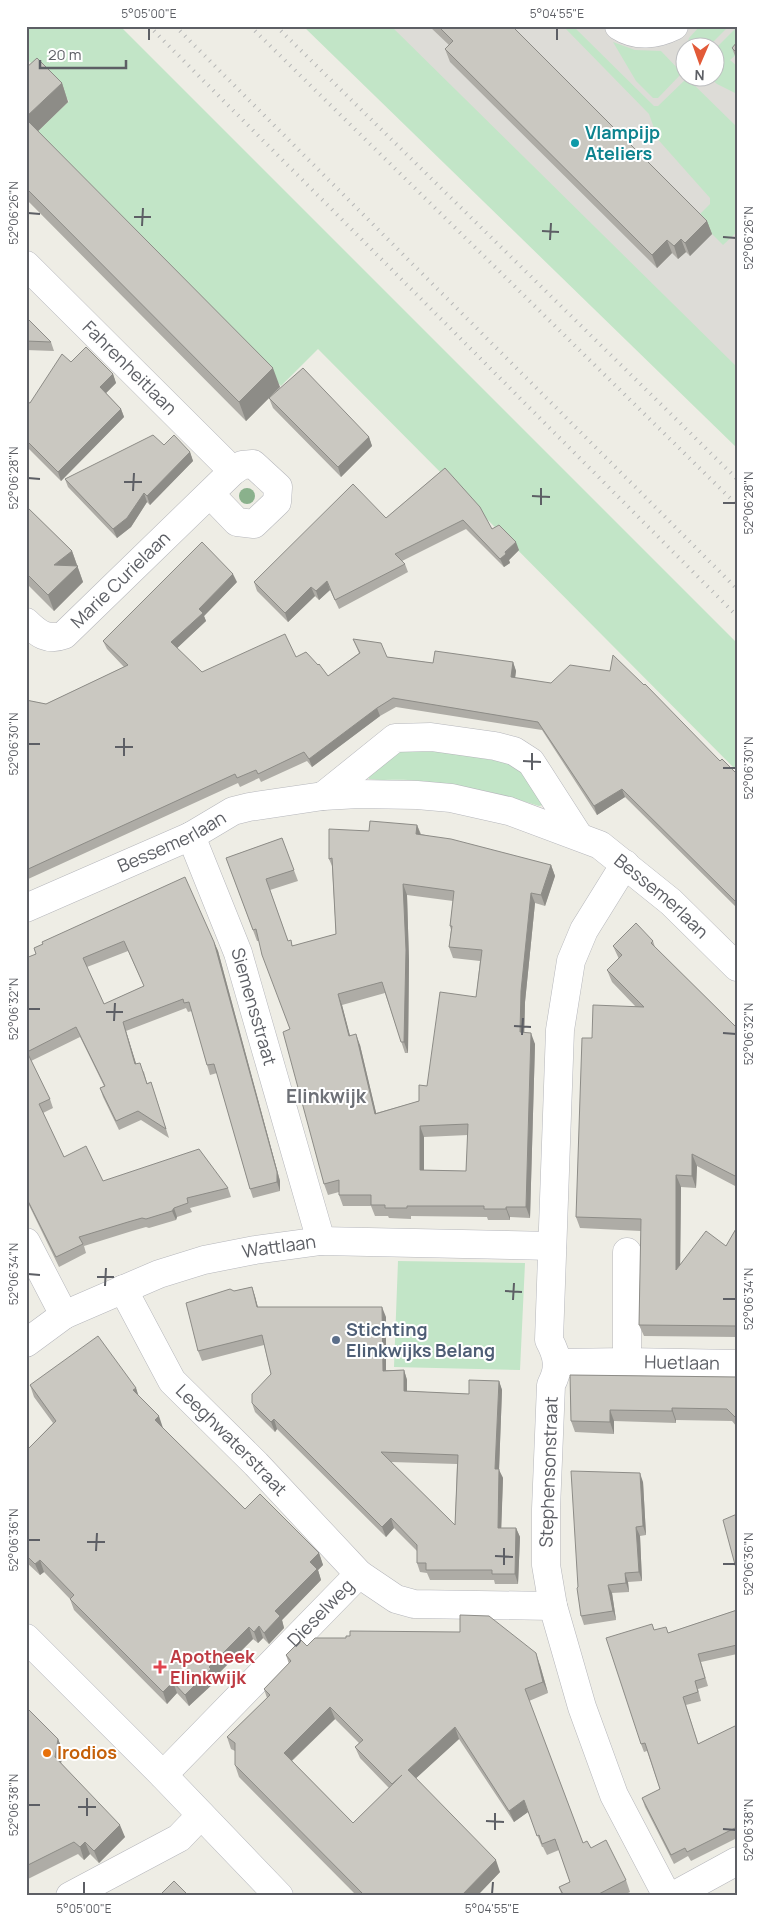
<svg xmlns="http://www.w3.org/2000/svg" width="763" height="1922" font-family="Manrope,sans-serif">
<style>
.industrial{fill:#dddcd7;fill-rule:evenodd}
.green{fill:#c2e5c7}
.lines{fill:none;stroke-linecap:round;stroke-linejoin:round}
.minor-casing{stroke:#b5b6bb;stroke-width:29}
.secondary-casing{stroke:#b6b8be;stroke-width:29}
.minor{stroke:#fff;stroke-width:28}
.secondary{stroke:#fff;stroke-width:28}
.rail{stroke:#b5b6b6;stroke-width:4;stroke-dasharray:1 6;stroke-linecap:butt}
.tree{fill:#8ab18c}
.wall{fill:#aeaca6;fill-rule:evenodd}
.shaded-wall{fill:#8d8c87}
.building{fill:#cac8c1;stroke:#8d8c87;fill-rule:evenodd}
.ticks{fill:none;stroke:#5d5f65;stroke-width:2}
.culture-dot{fill:#0f9aa8;stroke:#fff;stroke-width:2}
.service-dot{fill:#5c6f8a;stroke:#fff;stroke-width:2}
.health-dot{fill:#e0444e;stroke:#fff;stroke-width:2}
.food-dot{fill:#e8710a;stroke:#fff;stroke-width:2}
.labels{text-anchor:middle;stroke-width:4;stroke-linejoin:round;paint-order:stroke}
.culture-label{font-size:18px;font-weight:bold;fill:#0d838f;stroke:#fff;text-anchor:start}
.street-label{font-size:18px;fill:#5d5f65;stroke:#fff}
.service-label{font-size:18px;font-weight:bold;fill:#4e5e75;stroke:#fff;text-anchor:start}
.health-label{font-size:18px;font-weight:bold;fill:#be3a42;stroke:#fff;text-anchor:start}
.food-label{font-size:18px;font-weight:bold;fill:#c56008;stroke:#fff;text-anchor:start}
.neighbourhood-label{font-size:19px;font-weight:bold;fill:#6e7177;stroke:#fff}
.neatline{fill:none;stroke:#5d5f65;stroke-width:2}
.ticks-label{font-size:12px;text-anchor:middle;fill:#5d5f65}
</style>
<rect width="100%" height="100%" fill="#eeede5"/>
<path class="industrial" d="M343,26H737V410ZM686,48H716V78H686Z"/>
<path class="green" d="M26,26H120L737,643V771L318,349L281,386L39,142L26,143L69,101L26,58Z
M303,26H391L737,367V448Z
M563,26H573L654,106H658L687,78L737,127V232L723,245L696,218L710,204V198L654,135V128L649,114Z
M700,26H729L708,47H686L689,38Z
M737,27V54L730,60L737,66V94L717,84L710,78H716V48Z
M613,42L635,50L661,51L682,73L658,98H653L636,81Z
M410,746L516,764L543,805L539,806C496,792 453,783 408,780C395,779 382,781 369,779L368,777L381,762Z
M398,1261L525,1263L520,1370L394,1367Z"/>
<g class="lines">
<g class="minor-casing">
<g id="minor">
<path d="M619,26C636,37 656,35 674,26"/>
<path id="s1" d="M26,265L233,471"/>
<path id="s2" d="M26,622C38,634 48,641 64,635L233,471L242,465L253,464L278,487L277,502L254,524L237,522L210,494"/>
<path d="M323,796L395,738L431,737L495,746L514,751L531,762L578,835"/>
<path id="s3" d="M191,836L238,953L321,1241"/>
<path d="M625,864L584,930L571,961L560,1030L549,1340C558,1357 560,1368 551,1385L546,1509V1565L553,1606L582,1707L614,1795L667,1896"/>
<path id="s4" d="M26,908L191,836L233,811L249,807L323,796L359,794L417,795L451,798L509,811L600,845L671,902L737,967"/>
<path d="M26,1242L64,1315"/>
<path id="s5" d="M123,1289L172,1381L256,1464L359,1574"/>
<path id="s6" d="M26,1343L64,1315L159,1274L204,1260L255,1250L321,1241L552,1246"/>
<path id="s7" d="M627,1362L737,1364"/>
<path d="M558,1363L627,1362V1252"/>
<path id="s8" d="M163,1775L359,1574L396,1599L414,1604L553,1606"/>
<path d="M70,1896L179,1838L201,1815"/>
<path d="M673,1896L737,1861"/>
</g>
</g>
<g class="secondary-casing">
<path id="secondary" d="M26,1638L163,1775L279,1896"/>
</g>
<use href="#minor" class="minor"/>
<use href="#secondary" class="secondary"/>
<path class="rail" d="M149,26L737,616
M175,26L737,589
M250,26L737,505
M276,26L737,479"/>
</g>
<circle class="tree" cx="247" cy="496" r="8"/>
<path class="wall" d="M429,26H512L707,221L712,234L690,256L686,252L678,259L672,253L657,268L450,62L445,49L449,45Z
M737,42V61L732,48Z
M26,68L62,83L68,102L38,131L280,387L246,421L26,199Z
M26,306L29,315L26,317L51,342L54,351L26,350Z
M71,362L113,374L116,383L106,393L121,409L124,417L61,481L26,446V402L30,403Z
M269,398L369,437L372,446L341,477L273,408Z
M164,445L190,452L193,461L150,505L147,502L131,527L117,538L68,487L65,479Z
M445,468L492,529L519,550L509,560L510,563L504,567L466,529L402,561L405,564L408,572L339,609L330,590L319,600L315,596L288,622L257,591L254,582L386,518Z
M26,506L72,551L83,582L54,611L26,583Z
M237,582L204,616L206,621L177,648L202,672L296,657L328,676L359,653L353,639L387,657L433,663L513,662L516,671L515,678L720,761L737,774V908L625,797L597,815L542,730L396,707L380,716L312,767L307,761L261,782L259,778L240,787L238,783L26,880V700L46,704L124,667L107,649L103,641Z
M417,825L421,834L551,865L555,876L545,906L535,903L525,1002L524,1033L535,1044L530,1218L510,1217V1220H488L487,1217L411,1216V1219L389,1218L388,1216H375L371,1206H343L339,1195V1192L328,1195L324,1184L290,1029L259,941H257L226,858L282,838L298,881L270,890L288,941L293,946L336,934L332,866L329,859L369,831ZM407,895L453,901L450,926L451,930L449,947L453,958L480,961L476,997L427,1086L419,1101L376,1113L360,1045L350,1036L342,1005L385,993L405,1053H408L409,961ZM468,1135L466,1171L424,1170V1137Z
M653,941L655,947L737,1028V1187L697,1166L696,1188L681,1187L680,1264L726,1246L737,1227V1337L644,1336L639,1325L641,1231L580,1228L576,1217L592,1038L636,1007L612,982L607,970L619,959L613,946Z
M42,942H214L218,951L280,1181V1191L253,1198L250,1189L217,1073L210,1075L207,1065L192,1011L188,1012L186,1008L126,1031L136,1064L144,1072L147,1083L151,1082L169,1138L141,1120L119,1130L103,1097L100,1088L104,1086L80,1037L31,1061L50,1099L53,1108L43,1113L64,1157L103,1181L228,1188L231,1197L190,1208L192,1212L177,1217L176,1220L149,1228L146,1227L132,1231L84,1246L86,1253L59,1267L26,1199V958L36,954L34,948L43,944ZM128,951L144,986L104,1004L87,967Z
M252,1287L258,1307L386,1317V1370H404L407,1380V1391L469,1394L499,1381L502,1390L499,1470L503,1478L501,1528H516L520,1537L518,1584H495L494,1580H430L427,1573L420,1572L417,1563V1551L394,1528L386,1537L277,1429L275,1432L255,1412L252,1403L271,1374L264,1345L202,1361L198,1351L234,1291ZM391,1462L457,1464L455,1525Z
M570,1375L737,1377V1427L732,1421L676,1420V1423L614,1421V1434L575,1432L571,1421Z
M30,1385L136,1388L138,1396L163,1428L245,1509L319,1553L323,1565L318,1570L321,1580L282,1620L284,1628L269,1644L263,1638L258,1643L253,1639L214,1678L216,1681L189,1706L177,1693L167,1704L74,1610L70,1599L44,1572L40,1575L26,1562V1451L53,1423L34,1397Z
M643,1482L646,1535L640,1536L642,1581L628,1582L629,1592L612,1593L616,1620L584,1625L581,1616L578,1587Z
M737,1610V1654L701,1662L708,1686L698,1689L701,1701L686,1705L698,1744L737,1725V1838L691,1861L688,1856L674,1864L645,1807L642,1798L660,1789L647,1751L644,1752L641,1744L654,1630L668,1633Z
M307,1646L540,1665L548,1693L529,1701L583,1843L591,1848L626,1880L630,1892L622,1896H562L559,1887L570,1882L559,1850L547,1855L543,1847H542L528,1812L514,1822L459,1739L416,1778L500,1872L477,1896H357L239,1777L235,1765V1751L231,1749L227,1737L267,1698L264,1689L289,1664L286,1655ZM335,1719L359,1743L355,1747L360,1758L389,1788L353,1823L292,1761Z
M26,1707L58,1739L63,1751L61,1763L125,1837L99,1863L90,1854L84,1860L78,1854L26,1880Z"/>
<path class="shaded-wall" d="M62,83L68,102L32,137L26,122V117Z
M707,221L712,234L690,256L685,243Z
M681,239L686,252L678,259L674,246Z
M667,240L672,253L657,268L652,255Z
M273,368L280,387L246,421L239,402Z
M113,374L116,383L103,396L100,387Z
M121,409L124,417L61,481L58,472Z
M369,437L372,446L341,477L338,467Z
M190,452L193,461L150,505L147,496Z
M144,493L147,502L131,527L117,538L113,529Z
M516,542L519,550L509,560L510,563L504,567L500,559L505,552Z
M72,551L83,582L54,611L48,595L54,565Z
M233,574L237,582L204,616L206,621L174,651L171,642L199,609Z
M327,581L330,590L319,600L316,591Z
M311,587L315,596L288,622L285,613Z
M513,662L516,671L514,685L511,677Z
M377,708L380,716L312,767L309,759Z
M622,789L625,797L597,815L594,806Z
M417,825L421,836L416,834Z
M551,865L555,876L545,906L541,895Z
M403,884L407,895L409,961L408,1053L404,1042Z
M531,893L535,903L525,1002L524,1043L520,1032L521,991Z
M214,942L218,951L280,1181V1191L277,1182Z
M338,994L342,1005L353,1047L349,1036Z
M123,1022L126,1031L139,1073L135,1064Z
M531,1033L535,1044L530,1218L526,1207Z
M356,1034L360,1045L379,1125L375,1114Z
M420,1126L424,1137V1181L420,1170Z
M692,1154L697,1166L696,1188L692,1176Z
M676,1175L681,1187L680,1281L676,1270Z
M506,1207L510,1217V1220L506,1209Z
M174,1208L177,1217L176,1220L172,1211Z
M252,1287L255,1296L260,1316L257,1307Z
M382,1307L386,1317V1380L383,1371Z
M404,1370L407,1380V1401L404,1391Z
M499,1381L502,1390L499,1470L503,1478L501,1537L498,1528L495,1469Z
M136,1388L140,1400L133,1390Z
M672,1408L676,1420V1423L672,1411Z
M610,1410L614,1421V1434L610,1422Z
M159,1416L163,1428L155,1420Z
M274,1419L277,1429L275,1432L271,1422Z
M640,1473L643,1482L646,1535L643,1526Z
M391,1518L394,1528L386,1537L382,1527Z
M636,1527L640,1536L642,1581L639,1572Z
M516,1528L520,1537L518,1584L515,1574Z
M319,1553L323,1565L318,1570L321,1580L282,1620L284,1628L269,1644L264,1633L275,1611L310,1562Z
M40,1560L44,1572L40,1575L35,1564Z
M625,1573L628,1582L629,1592L626,1583Z
M608,1585L612,1593L616,1620L613,1611Z
M259,1626L263,1638L258,1643L254,1632Z
M249,1627L253,1639L214,1678L216,1681L189,1706L185,1695L209,1667Z
M536,1653L540,1665L548,1693L543,1682Z
M173,1682L177,1693L167,1704L163,1692Z
M330,1707L335,1719L288,1764L284,1753Z
M455,1727L459,1739L412,1782L408,1770Z
M58,1739L63,1751L60,1770L55,1757Z
M524,1800L528,1812L514,1822L509,1811Z
M120,1825L125,1837L99,1863L94,1851Z
M85,1842L90,1854L84,1860L80,1847Z
M496,1860L500,1872L477,1896H461Z"/>
<path class="building" d="M438,26H512L707,221L685,243L681,239L674,246L667,240L652,255L445,49L453,41Z
M737,42V53L732,48Z
M37,58L62,83L26,117V68Z
M26,119L273,368L239,402L26,188Z
M26,317L51,342L26,341Z
M86,347L113,374L100,387L121,409L58,472L26,440V402L30,403L62,354L71,362Z
M303,368L369,437L338,467L269,398Z
M153,435L164,445L174,435L190,452L147,496L144,493L127,518L113,529L65,479Z
M445,468L480,507L492,529L499,525L516,542L505,552L506,554L500,559L463,520L395,554L405,564L335,600L327,581L316,591L311,587L285,613L254,582L353,484L386,518Z
M26,506L72,551L54,565L78,566L48,595L26,573Z
M202,542L233,574L199,609L203,613L171,642L202,672L285,634L296,657L306,652L318,665L319,664L328,676L360,653L353,639L381,643L387,657L433,663L435,651L513,662L511,677L551,683L570,665L610,671L613,655L644,685L645,684L720,761L722,759L737,774V799L736,800L737,801V903L622,789L594,806L538,722L393,698L377,708L309,759L304,752L258,774L256,770L237,778L235,774L26,870V700L46,704L128,665L103,641Z
M370,821L417,825L416,834L451,839L551,865L541,895L531,893L521,991L520,1032L531,1033L526,1207H506V1209H484V1206H407V1208H385V1205H371V1195H339V1180L324,1184L283,1032L290,1029L262,955L256,929L253,930L226,858L282,838L294,870L266,879L288,941L291,940L292,946L336,934L332,858L329,859V829L369,831ZM403,884L454,891L450,926H452L449,947L482,950L476,997L440,992L427,1086L419,1085V1101L375,1114L356,1034L349,1036L338,994L382,982L401,1042H404L406,950ZM468,1124L466,1171L420,1170V1126Z
M185,877L214,942L277,1172V1182L250,1189L214,1064L207,1065L189,1002L184,1003L183,999L123,1022L135,1064L140,1063L147,1084L151,1082L166,1129L138,1111L116,1121L100,1088L105,1086L76,1027L27,1052L50,1099L39,1104L64,1157L86,1146L103,1181L199,1149L228,1188L187,1198L188,1203L174,1208L172,1211L146,1219L142,1218L128,1222L79,1237L83,1244L56,1257L26,1197V958L36,954L34,948L43,944L42,942ZM124,941L144,986L104,1004L83,958Z
M636,923L653,941L651,943L737,1028V1177L692,1154V1176L676,1175V1270L706,1231L726,1246L737,1227V1326L639,1325L641,1219L576,1217L582,1038H592L593,1005L644,1007L607,970L622,955L613,946Z
M252,1287L257,1307H382L383,1371L404,1370V1391L469,1394V1380L499,1381L495,1469H499L498,1528H516L515,1574H492V1570H426V1563H417V1545L391,1518L382,1527L274,1419L271,1422L252,1403V1394L271,1374L262,1335L198,1351L186,1303L230,1289L234,1291ZM381,1452L458,1455L455,1525Z
M98,1336L136,1388L133,1390L159,1416L155,1420L172,1437L245,1509L260,1494L319,1553L310,1562L317,1569L275,1611L280,1616L264,1633L259,1626L254,1632L249,1627L209,1667L211,1669L185,1695L173,1682L163,1692L70,1599L74,1595L40,1560L35,1564L26,1555V1451L56,1421L30,1385Z
M570,1375L737,1377V1419L727,1409L672,1408V1411L610,1410V1422L571,1421Z
M571,1471L640,1473L643,1526L636,1527L639,1572L625,1573L626,1583L608,1585L613,1611L581,1616L577,1588L578,1587Z
M737,1514V1572L723,1520Z
M737,1610V1645L698,1654L705,1678L695,1681L698,1692L683,1697L698,1744L737,1725V1827L687,1852L685,1848L671,1855L642,1798L660,1789L645,1743L641,1744L606,1638L652,1624L654,1630L666,1627L668,1633Z
M460,1615L489,1616L536,1653L543,1682L525,1689L583,1843L587,1841L591,1848L606,1840L626,1880L595,1896H564L559,1887L570,1882L555,1839L542,1844L539,1835L537,1836L524,1800L509,1811L455,1727L408,1770L496,1860L461,1896H365L235,1765V1743L227,1737L270,1695L264,1689L291,1661L286,1655L301,1640L307,1646L315,1638H346V1636H350V1631L460,1632ZM330,1707L363,1740L355,1747L392,1784L402,1775L353,1823L284,1753Z
M26,1707L58,1739L55,1757L120,1825L94,1851L85,1842L80,1847L74,1842L26,1866Z
M174,1881L189,1896H159Z"/>
<path class="ticks" d="M149,40V28M557,40V28M28,213L40,214M134,217H151M142,226L143,208M542,231L559,232M723,237L736,238M550,240L551,223M28,478L40,479M124,482H142M133,491L134,473M532,496L550,497M723,503H736M541,505V488M28,744H40M115,747H133M124,756V738M523,761L541,762M723,768H736M532,770V753M28,1009H40M106,1012H123M114,1021L115,1003M514,1026L531,1027M723,1033L736,1034M522,1035L523,1018M28,1274L40,1275M97,1277H114M105,1286L106,1268M505,1291L522,1292M723,1299H736M513,1300L514,1283M28,1540H40M87,1542H105M96,1551L97,1533M495,1556L513,1557M723,1564H736M504,1565V1548M28,1805H40M78,1807H96M87,1816V1798M486,1821L504,1822M723,1829L736,1830M495,1830V1813M84,1894V1882M492,1894L493,1882"/>
<circle class="culture-dot" cx="575" cy="143" r="5"/>
<circle class="service-dot" cx="336" cy="1340" r="5"/>
<path class="health-dot" d="M157.5 1659.5h5v5h5v5h-5v5h-5v-5h-5v-5h5z"/>
<circle class="food-dot" cx="47" cy="1753" r="5"/>
<g class="labels">
<g class="culture-label">
<text x="585" y="139">Vlampijp<tspan x="585" dy="21">Ateliers</tspan></text>
</g>
<g class="street-label">
<text dy="6" stroke="none"><textPath href="#s1" startOffset="146">Fahrenheitlaan</textPath></text>
<text dy="6" stroke="none"><textPath href="#s2" startOffset="122">Marie Curielaan</textPath></text>
<text dy="6" stroke="none"><textPath href="#s4" startOffset="160">Bessemerlaan</textPath></text>
<text dy="6" stroke="none"><textPath href="#s4" startOffset="685">Bessemerlaan</textPath></text>
<text dy="6" stroke="none"><textPath href="#s3" startOffset="182">Siemensstraat</textPath></text>
<text dy="6" stroke="none"><textPath href="#s6" startOffset="274">Wattlaan</textPath></text>
<text dy="6" stroke="none"><textPath href="#s7" startOffset="55">Huetlaan</textPath></text>
<text dy="6" stroke="none"><textPath href="#s5" startOffset="188">Leeghwaterstraat</textPath></text>
<text transform="translate(549 1472) rotate(-88)" y="6">Stephensonstraat</text>
<text dy="6" stroke="none"><textPath href="#s8" startOffset="226">Dieselweg</textPath></text>
</g>
<g class="service-label">
<text x="346" y="1336">Stichting<tspan x="346" dy="21">Elinkwijks Belang</tspan></text>
</g>
<g class="health-label">
<text x="170" y="1663">Apotheek<tspan x="170" dy="21">Elinkwijk</tspan></text>
</g>
<g class="food-label">
<text x="57" y="1759">Irodios</text>
</g>
<g class="neighbourhood-label">
<text x="326" y="1103">Elinkwijk</text>
</g>
</g>
<rect width="763" height="1922" fill="none" stroke="#ffffff" stroke-width="55"/>
<g transform="translate(700 62) rotate(182)"><circle r="24" fill="#ffffff" stroke="#bebfc1"/>
<path d="M0-4L9 19L0 12L-9 19Z" fill="#e25a38"/>
<text y="-8" font-size="14" font-weight="bold" text-anchor="middle" fill="#5d5f65">N</text>
</g>
<path d="M40 60v8h86v-8" fill="none" stroke="#5d5f65" stroke-width="2.5"/>
<text x="48" y="60" font-size="15" fill="#5d5f65" stroke="#ffffff" stroke-width="4" paint-order="stroke">20 m</text>
<rect x="28" y="28" width="708" height="1866" class="neatline"/>
<g class="ticks-label">
<text x="149" y="18">5°05'00"E</text>
<text x="557" y="18">5°04'55"E</text>
<text transform="translate(14 213) rotate(-90)" y="4">52°06'26"N</text>
<text transform="translate(749 238) rotate(-90)" y="4">52°06'26"N</text>
<text transform="translate(14 478) rotate(-90)" y="4">52°06'28"N</text>
<text transform="translate(749 503) rotate(-90)" y="4">52°06'28"N</text>
<text transform="translate(14 744) rotate(-90)" y="4">52°06'30"N</text>
<text transform="translate(749 768) rotate(-90)" y="4">52°06'30"N</text>
<text transform="translate(14 1009) rotate(-90)" y="4">52°06'32"N</text>
<text transform="translate(749 1034) rotate(-90)" y="4">52°06'32"N</text>
<text transform="translate(14 1274) rotate(-90)" y="4">52°06'34"N</text>
<text transform="translate(749 1299) rotate(-90)" y="4">52°06'34"N</text>
<text transform="translate(14 1540) rotate(-90)" y="4">52°06'36"N</text>
<text transform="translate(749 1564) rotate(-90)" y="4">52°06'36"N</text>
<text transform="translate(14 1805) rotate(-90)" y="4">52°06'38"N</text>
<text transform="translate(749 1830) rotate(-90)" y="4">52°06'38"N</text>
<text x="84" y="1913">5°05'00"E</text>
<text x="492" y="1913">5°04'55"E</text>
</g>
</svg>
